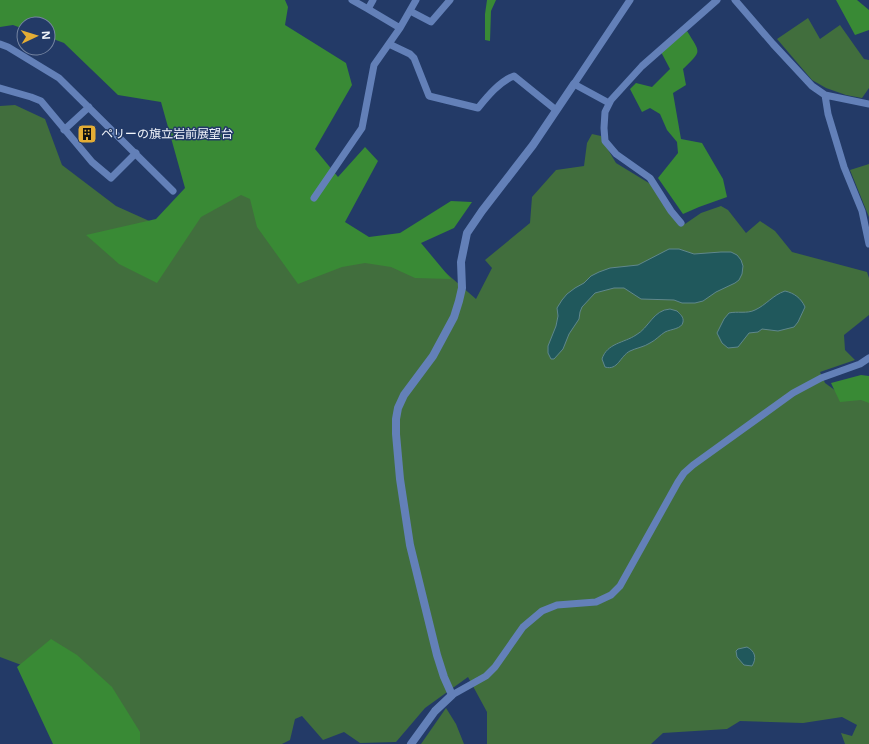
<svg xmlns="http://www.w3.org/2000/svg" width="869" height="744" font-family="'Noto Sans','Noto Sans JP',sans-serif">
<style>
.green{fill:#416e3d}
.forest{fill:#398a35}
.water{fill:#20585c;stroke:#5f878c}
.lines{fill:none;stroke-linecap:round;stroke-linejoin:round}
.minor{stroke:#6380b8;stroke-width:7}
.tertiary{stroke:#6380b8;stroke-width:8}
.labels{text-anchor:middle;stroke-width:3;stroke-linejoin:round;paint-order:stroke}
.poi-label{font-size:12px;fill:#f2f5fb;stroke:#233a67;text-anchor:start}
</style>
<rect width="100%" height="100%" fill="#233a67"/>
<path class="green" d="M808,18L820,39L840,25L864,59L869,60V88L862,98L846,95L826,88L812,80L777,39Z
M15,105L45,119L62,165L116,206L156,224L251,188L261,213L431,260L476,299L492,268L485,260L530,223L532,197L556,170L584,166L587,143L592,134L601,136L604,143L616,163L657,188L685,224L701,213L721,206L728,210L746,233L760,221L775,231L792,252L867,272L869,278V315L844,335L845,350L855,360L820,372L825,383L843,396L869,386V744H845L841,733L852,736L857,725L842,717L803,723L740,721L727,729L663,733L651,744H487V712L468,677L425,708L396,742L360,743L344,732L323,740L302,716L295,719L290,740L282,744H64L24,666L0,657V106Z
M869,164V217L850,170Z
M446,708L456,724L464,744H421Z"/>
<path class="forest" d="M0,0H285L288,7L285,25L346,63L352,85L315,149L338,177L365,147L378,161L345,222L369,237L400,233L451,201L472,202L454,228L421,243L451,279L415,278L391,267L365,263L342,267L298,284L257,227L250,199L241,195L201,217L157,283L119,264L86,235L156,219L185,188L161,102L118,95L64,43L48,37V24H24V29L13,25L0,27Z
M487,0H496L491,11L490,41L485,40V14Z
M836,0H857L869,10V30L855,35Z
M687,31C701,54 702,50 683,69L686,85L673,93L681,139L702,143L723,179L727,197L699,207L683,214L658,178L678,153L677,142L667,130L660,114L650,108L642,112L630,89L636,83L652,87L670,69L661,52Z
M861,375L869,376V403L861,400L840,402L831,383Z
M51,639L77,655L112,687L140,732V744H53L17,667Z"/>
<path class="water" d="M669,249H679L694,254L721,252H731L737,255L741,260L743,266L742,274L739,280L735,283L716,292L703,301L695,303H682L674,300L641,299L624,288H614L595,293L582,307L580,312L579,319L569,334L563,349L554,359H551L548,353V346L556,326L558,316L557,308L562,300L567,294L575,288L584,283L591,276L599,272L610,268L638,265Z
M785,291C794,293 801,298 805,307L798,322L794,327L778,331L762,329L758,332L749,333L738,347L728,348L722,343L717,333L724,319L729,313C737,311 747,314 755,310C766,305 773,295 785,291Z
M670,309L677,311C680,314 684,317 683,322C682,329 671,329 665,332C660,335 656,340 650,343C644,347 636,348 630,351C620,356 618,371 605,367L602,359C607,343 624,343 636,335C649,328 653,310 670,309Z
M747,647C755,651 757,658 752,666L744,665L737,657L736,651L738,649Z"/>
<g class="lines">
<path class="minor" d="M352,0L368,9
M735,0L773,44L812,86L825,95L869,104
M410,11L431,22L450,0
M400,28L416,0
M0,44L8,47L59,78L173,191
M389,44L410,54L414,58L429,96L478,108C487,97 500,81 514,76L556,110
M0,88L31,97L41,101L92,162L111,178L136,153
M825,95L828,114L844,167L862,211L869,244
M609,103L574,84L630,0
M64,130L89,107
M314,198L362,128L374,65L400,28L368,9L373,0
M681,223L671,211L650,178L616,154L605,141L604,128L605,112L611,100L642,66L717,0
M452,695L486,676L495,667L523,627L542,611L557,605L596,602L611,595L620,586L678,482L684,473L693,465L793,393L821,378L860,364L869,358"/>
<path class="tertiary" d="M411,744L435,711L452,695L444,677L437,655L410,545L400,479L396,434V419L398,408L404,395L433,356L454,317L459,301L462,288L461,262L467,233L482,211L533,145L574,84"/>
</g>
<defs>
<g id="building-square" transform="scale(1)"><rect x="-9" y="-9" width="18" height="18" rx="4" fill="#e4ad35" stroke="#233a67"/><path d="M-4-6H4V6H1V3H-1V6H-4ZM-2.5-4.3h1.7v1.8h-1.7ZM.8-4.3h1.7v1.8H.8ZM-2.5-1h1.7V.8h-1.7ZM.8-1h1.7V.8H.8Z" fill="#111"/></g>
</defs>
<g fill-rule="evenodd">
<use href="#building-square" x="87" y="134"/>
</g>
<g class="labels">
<g class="poi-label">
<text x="101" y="138">ペリーの旗立岩前展望台</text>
</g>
</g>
<g transform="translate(36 36) rotate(86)"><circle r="19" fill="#233a67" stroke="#7685a2"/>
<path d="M0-3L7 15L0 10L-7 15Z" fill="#e4ad35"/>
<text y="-6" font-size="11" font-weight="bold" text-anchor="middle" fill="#f2f5fb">N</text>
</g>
</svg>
